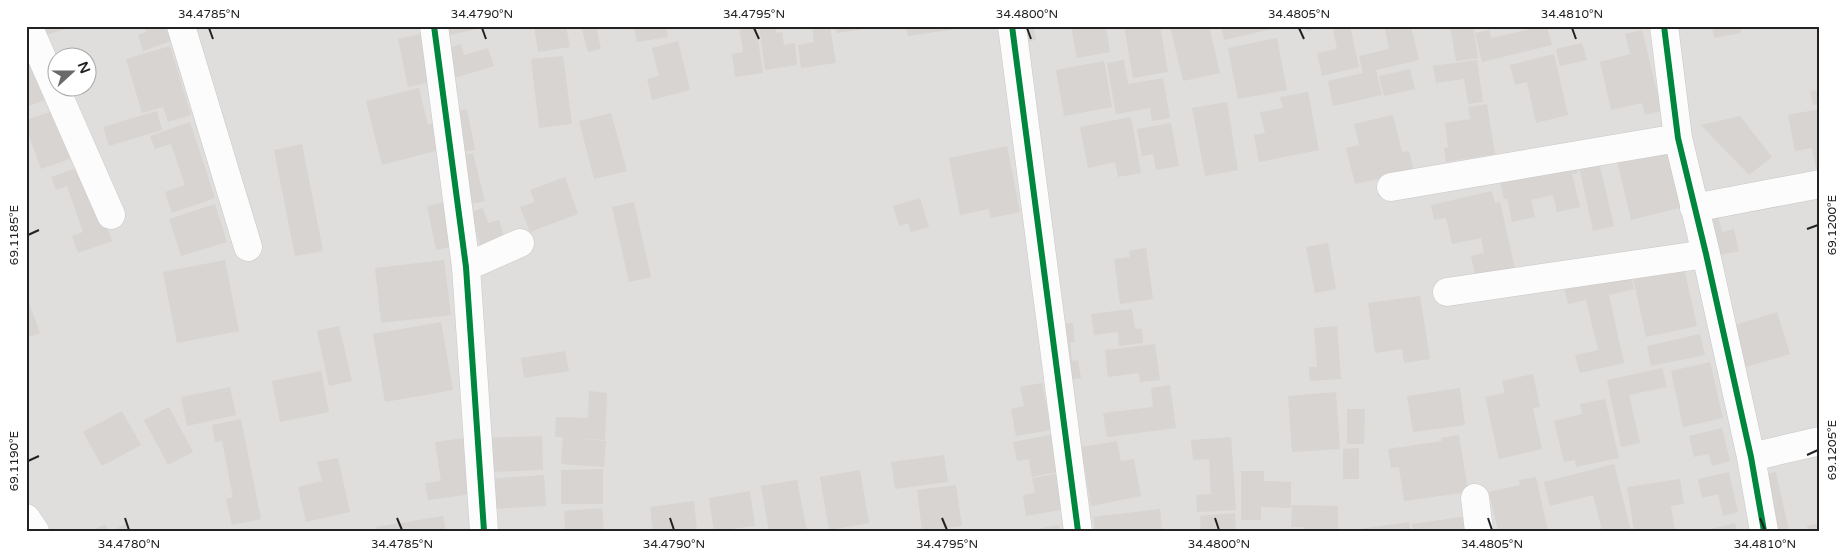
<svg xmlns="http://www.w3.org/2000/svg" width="1846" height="557" font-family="'Varela Round',sans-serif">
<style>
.residential{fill:#dfdedc;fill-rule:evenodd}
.building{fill:#d7d4d2}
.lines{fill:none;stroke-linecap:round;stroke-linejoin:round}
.street-casing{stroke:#c9c8c7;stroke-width:29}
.street{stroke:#fdfcfc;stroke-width:28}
.cycleway-casing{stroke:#fff;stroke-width:9}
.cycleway{stroke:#00873e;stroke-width:6}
.ticks{fill:none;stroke:#222;stroke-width:2}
.neatline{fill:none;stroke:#222;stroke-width:2}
.ticks-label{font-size:12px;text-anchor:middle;fill:#222}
</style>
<rect width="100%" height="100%" fill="#f0eeeb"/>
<path class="residential" d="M26,26H1820V531H26ZM58,58H88V88H58Z"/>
<path class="building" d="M39,26H71V27L43,36Z
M144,26H165L171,41L143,51L138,35L146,32Z
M443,26H475L476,29L446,36Z
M534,26H566L570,47L538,52Z
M581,26H596L601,49L588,52Z
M634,26H666L668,37L637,42Z
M739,26H756L763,73L735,77L732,54L743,52Z
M759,26H775L776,33L782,32L784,45L795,43L797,65L765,70Z
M812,26H830L836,63L801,68L798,45L814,42Z
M835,26H877V27L836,33Z
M906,26H970V27L908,36Z
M1015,26H1033L1036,40L1018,43Z
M1071,26H1106L1110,52L1077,58Z
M1124,26H1160L1168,72L1133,78Z
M1170,26H1209L1220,73L1183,81Z
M1221,26H1276V28L1224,40Z
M1306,26H1324V27L1307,31Z
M1342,26H1350L1359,67L1322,76L1317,53L1337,49L1333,28Z
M1395,26H1411L1419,60L1376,70L1382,95L1333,106L1328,81L1363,73L1359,56L1389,49L1385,29Z
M1450,26H1473L1478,58L1456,61Z
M1529,26H1547L1552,45L1482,62L1475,33L1489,30L1491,38L1530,29Z
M1712,26H1740L1741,33L1714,38Z
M1642,30L1662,111L1645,115L1642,103L1611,110L1600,62L1630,54L1625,34Z
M425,33L435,81L408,87L398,39Z
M1277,38L1287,90L1238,99L1228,48Z
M678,41L690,90L652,100L647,79L659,76L652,48Z
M1582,43L1587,60L1560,66L1556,49Z
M461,44L464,55L488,48L494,66L451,79L442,50Z
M170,46L191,115L168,122L163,107L142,113L126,59Z
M26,48L45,100L26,107Z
M1554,54L1568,115L1536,123L1527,82L1515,85L1510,65Z
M563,56L572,124L539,128L531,59Z
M1124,60L1128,84L1163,78L1170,118L1152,121L1150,108L1116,114L1107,63Z
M1477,60L1483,102L1468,104L1464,79L1436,83L1433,66Z
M1104,61L1112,107L1064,116L1056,70Z
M1410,69L1415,89L1384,96L1379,76Z
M419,88L428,125L433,123L439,150L382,165L366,101Z
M1820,89V104L1813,105L1810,91Z
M1308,92L1319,150L1259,162L1254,135L1265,133L1260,112L1283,108L1280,97Z
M1227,102L1238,170L1205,176L1192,108Z
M1487,104L1495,154L1446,162L1444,148L1448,147L1445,123L1470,119L1468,107Z
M59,109L75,157L41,169L26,128V120Z
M467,109L475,150L456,153L448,113Z
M1820,109V174H1817L1812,148L1795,151L1788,115Z
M157,111L162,130L109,146L103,127Z
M611,113L627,171L594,179L579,121Z
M1393,115L1402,152L1409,151L1414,171L1355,184L1346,148L1359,145L1354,124Z
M1740,116L1772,157L1749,175L1701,125Z
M1131,117L1141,173L1118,177L1115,162L1088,168L1080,127Z
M190,122L215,198L172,213L165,192L185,185L171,144L155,149L150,136Z
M1171,123L1179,166L1156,170L1153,154L1142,156L1137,129Z
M1668,143L1683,207L1631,220L1616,156Z
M302,144L323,251L295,256L274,150Z
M1007,146L1020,212L990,218L989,209L960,215L949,158Z
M473,153L485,201L467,205L455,157Z
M1598,158L1614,226L1593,231L1578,162Z
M1575,160L1578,173L1572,174L1580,207L1557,212L1553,195L1531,200L1535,217L1512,222L1507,198L1504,199L1499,177Z
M85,165L112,241L78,253L72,236L83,232L67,186L56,190L51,177Z
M565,177L578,214L530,232L520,207L535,202L530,190Z
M1492,191L1495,203L1500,202L1515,269L1476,278L1471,256L1484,253L1481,238L1452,244L1446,218L1434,220L1431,205Z
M920,198L929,227L911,232L908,223L899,226L893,206Z
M450,201L459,245L436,250L427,206Z
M634,202L651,277L629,282L612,207Z
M215,204L227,242L181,256L169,219Z
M483,208L488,223L499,220L506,243L482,251L470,212Z
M1717,212L1722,232L1734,229L1739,251L1716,256L1707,214Z
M1328,243L1336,289L1315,293L1306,247Z
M1146,248L1153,299L1120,304L1114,259L1130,257L1129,251Z
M225,260L239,331L177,343L163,272Z
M444,260L451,315L381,323L375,268Z
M1629,268L1634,289L1609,295L1624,363L1580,373L1575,355L1598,350L1586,300L1568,304L1563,283Z
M1684,268L1697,326L1646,337L1633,278Z
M26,295L40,333L26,338Z
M1420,296L1430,359L1404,363L1402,349L1375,353L1368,303Z
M1132,309L1135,329H1142L1143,343L1119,346L1118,332L1094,335L1091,314Z
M1777,312L1790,354L1742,368L1729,327Z
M441,322L453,390L385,402L373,334Z
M1073,323L1075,342L1070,343L1072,361L1078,360L1081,378L1064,380L1056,325Z
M339,326L352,381L329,386L317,331Z
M1337,326L1341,379L1310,381L1309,367H1317L1314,328Z
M1700,334L1705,355L1651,366L1647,346Z
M1155,344L1160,380L1140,382L1139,373L1108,377L1105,350Z
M565,351L569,371L524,378L521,358Z
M1710,362L1723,418L1683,427L1671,371Z
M1662,368L1667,387L1629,395L1640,443L1621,447L1607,380Z
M321,371L329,412L280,422L272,381Z
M1533,374L1540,407L1533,408L1542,449L1499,459L1485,397L1505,393L1502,381Z
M1042,383L1051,430L1016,436L1011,409L1024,406L1020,387Z
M1170,385L1176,428L1107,437L1103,413L1153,407L1151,388Z
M230,387L236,415L187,426L181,397Z
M1460,388L1465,425L1413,432L1407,396Z
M589,391L607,393L605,440L570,438L606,441L604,467L561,464L563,437H555L556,417L588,418Z
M1336,392L1340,449L1292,452L1288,396Z
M1605,399L1619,458L1576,467L1575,460L1564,462L1554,421L1582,414L1580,404Z
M169,407L193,452L168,465L144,420Z
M1347,409H1365L1364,444H1347Z
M122,411L141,445L102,466L83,432Z
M241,419L261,519L232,525L226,499L233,497L222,441L215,442L212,425Z
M1722,428L1730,461L1712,466L1709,454L1694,457L1689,436Z
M1055,434L1062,471L1032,477L1029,459L1017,461L1013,442Z
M1459,435L1468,492L1404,501L1399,467L1391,468L1388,449L1442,441L1441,438Z
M542,436L543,470L486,472L484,438Z
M1231,437L1236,510L1197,512L1196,495L1211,494L1209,459L1193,460L1191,440Z
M464,438L472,494L428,500L425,483L441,481L435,442Z
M1117,441L1121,461L1134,459L1141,496L1091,506L1081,447Z
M1359,448V479H1343V449Z
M944,455L948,482L895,489L891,462Z
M338,458L350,512L306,522L298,487L322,481L317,462Z
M1614,464L1631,531H1602L1593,495L1550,506L1544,482Z
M603,469V504H561V470Z
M860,470L869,523L829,530L820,477Z
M1241,471H1264V481L1291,482V508L1261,507V520H1241Z
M1729,472L1738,512L1723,516L1718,494L1702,498L1698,479Z
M1776,472L1789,531H1769L1756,476Z
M1060,473L1066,509L1026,516L1023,495L1035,493L1032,478Z
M544,475L546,506L491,509L489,479Z
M1536,477L1548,531H1528V529L1498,531L1489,492L1520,485L1519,480Z
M1680,479L1684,504L1671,506L1675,531H1634L1627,487Z
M797,480L807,531H769L761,486Z
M956,485L962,526L922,531L917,490Z
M750,491L755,526L714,531L709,498Z
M694,501L697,531H653L650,507Z
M1292,505L1338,506V531H1303V527H1291Z
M602,508L604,531H565L564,511Z
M1160,509L1162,531H1095L1093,517Z
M1235,513L1236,531H1201L1200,516Z
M443,516L446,531H376V527Z
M1468,516L1470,531H1413L1412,524Z
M1409,522L1411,531H1352V530Z
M127,523L132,531H112Z
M1735,523L1737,531H1707V530Z
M1820,523V531H1808L1807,526Z
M105,524L109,531H92Z
M1059,525L1061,531H1032V530Z"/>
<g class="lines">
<g class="street-casing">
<path id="street" d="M28,26L111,215
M181,26L248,247
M434,26L466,267L484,531
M1012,26L1078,531
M1664,26L1678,138L1706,254L1751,457L1764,531
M1391,187L1678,138
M1694,208L1820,184
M466,267L520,243
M1447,292L1706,254
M1751,457L1820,441
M1475,498L1479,531
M26,518L35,531"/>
</g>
<use href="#street" class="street"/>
<g class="cycleway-casing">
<path id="cycleway" d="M434,26L466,267L484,531
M1012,26L1078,531
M1664,26L1678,138L1706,254L1751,457L1764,531"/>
</g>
<use href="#cycleway" class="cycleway"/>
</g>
<path class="ticks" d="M209,28L213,39M482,28L486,39M754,28L759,39M1027,28L1031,39M1299,28L1304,39M1572,28L1576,39M1807,229L1818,225M28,235L39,230M1807,455L1818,450M28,461L39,456M125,518L129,530M397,518L402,530M670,518L674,530M942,518L947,530M1215,518L1219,530M1488,518L1492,530M1760,518L1765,530"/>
<rect width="1846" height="557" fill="none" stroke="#ffffff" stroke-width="55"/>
<g transform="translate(72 72) rotate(69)"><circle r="24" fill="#ffffff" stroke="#a7a7a7"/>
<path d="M0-4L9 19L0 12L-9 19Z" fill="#6a6968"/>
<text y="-8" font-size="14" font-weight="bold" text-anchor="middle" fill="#222222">N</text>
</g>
<rect x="28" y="28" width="1790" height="502" class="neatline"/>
<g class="ticks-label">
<text x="209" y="18">34.4785°N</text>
<text x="482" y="18">34.4790°N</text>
<text x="754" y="18">34.4795°N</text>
<text x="1027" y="18">34.4800°N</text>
<text x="1299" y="18">34.4805°N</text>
<text x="1572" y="18">34.4810°N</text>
<text transform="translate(1832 225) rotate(-90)" y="4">69.1200°E</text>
<text transform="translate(14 235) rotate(-90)" y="4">69.1185°E</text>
<text transform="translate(1832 450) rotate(-90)" y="4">69.1205°E</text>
<text transform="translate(14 461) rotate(-90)" y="4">69.1190°E</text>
<text x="129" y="548">34.4780°N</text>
<text x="402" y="548">34.4785°N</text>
<text x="674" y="548">34.4790°N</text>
<text x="947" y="548">34.4795°N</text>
<text x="1219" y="548">34.4800°N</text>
<text x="1492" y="548">34.4805°N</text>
<text x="1765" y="548">34.4810°N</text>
</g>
</svg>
